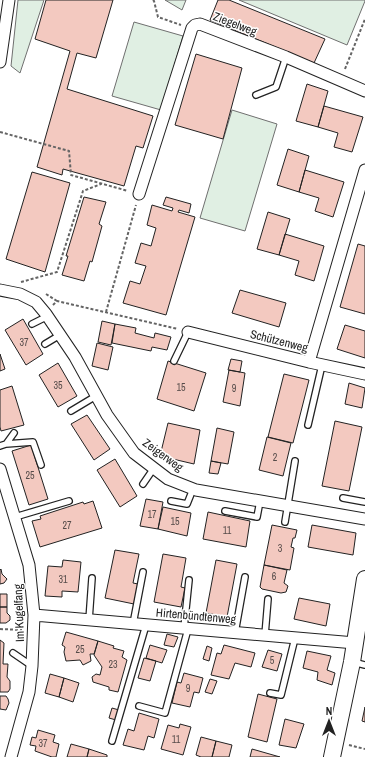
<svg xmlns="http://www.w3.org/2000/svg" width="365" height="757" font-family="'Archivo Narrow',sans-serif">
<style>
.green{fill:#e0efe3;stroke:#6f6f6f}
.building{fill:#f3c9c0;stroke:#222}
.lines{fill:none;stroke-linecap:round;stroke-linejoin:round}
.lane-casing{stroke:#222;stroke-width:8}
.street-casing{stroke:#222;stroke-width:13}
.secondary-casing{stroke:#222;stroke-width:18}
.path{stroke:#646464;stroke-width:2;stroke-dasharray:3 2;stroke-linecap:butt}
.lane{stroke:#fff;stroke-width:5.5}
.street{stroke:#fff;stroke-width:11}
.secondary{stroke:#fff;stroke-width:16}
.labels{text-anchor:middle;stroke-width:3;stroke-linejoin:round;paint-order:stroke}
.number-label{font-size:10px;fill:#564c4a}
.street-label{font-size:12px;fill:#222;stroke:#fff}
</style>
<rect width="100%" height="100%" fill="#fff"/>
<path class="green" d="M18,0H44L20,73L11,66Z
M165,0H186L182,10Z
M239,0H365V1L347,45Z
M134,22L183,36L161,110L112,96Z
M232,110L277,124L245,231L200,218Z"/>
<path class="building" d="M46,0H113L96,58L77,53L67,89L153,116L143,148L136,146L124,186L63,169L62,175L37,167L70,51L35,39Z
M218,0H229L325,39L314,63L210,20Z
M196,54L242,68L223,139L175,125Z
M307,84L328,91L318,127L296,121Z
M324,106L363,117L352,152L334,147L338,133L318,127Z
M288,149L309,156L299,192L277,185Z
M305,170L344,182L333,217L315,211L319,198L299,192Z
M32,172L70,183L45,272L6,259Z
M84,197L106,202L99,224L102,226L92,262L90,261L84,281L62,275L68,256H66Z
M166,197L191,204L189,213L179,210L178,212L195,217L166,315L123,303L130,281L140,284L146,266L135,263L141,243L151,246L156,228L147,225L152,205L172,211L173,208L163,205Z
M268,212L290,219L279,255L257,249Z
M285,234L324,246L314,281L295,275L299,261L279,255Z
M358,244L365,246V314L340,307Z
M240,290L286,303L279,327L232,313Z
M23,319L43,354L26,365L5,330Z
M102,321L115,324L111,345L98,342Z
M115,324L136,328L135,333L154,338L155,333L171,337L167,350L152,347L151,351L112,343Z
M345,325L365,331V358L337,349Z
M97,343L113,347L108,370L92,366Z
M0,354L5,369L0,371Z
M231,359L242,361L240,372L228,370Z
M168,361L206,373L194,411L157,399Z
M58,363L77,396L58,407L39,375Z
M229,370L245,373L240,406L223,402Z
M284,374L309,380L293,443L268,437Z
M349,383L365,388L362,408L345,404Z
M12,386L24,425L1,431L0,427V390Z
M87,415L110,449L94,460L71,424Z
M335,421L362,427L349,491L322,486Z
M168,423L200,430L194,464L160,456Z
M217,428L234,432L228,464L211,461Z
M267,437L291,443L283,476L259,470Z
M31,445L48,499L29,505L12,451Z
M115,459L137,496L120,507L97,470Z
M211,461L221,463L218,474L209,473Z
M146,499L163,502L158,529L140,526Z
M93,501L102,528L40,547L32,521L41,519L40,516L83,502L84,504Z
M163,507L191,513L187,536L158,529Z
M208,512L250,521L246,547L203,539Z
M272,525L297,530L295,538H293L291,547L294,548L290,570L264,565Z
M312,525L356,533L353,555L308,547Z
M115,550L139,554L133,583L138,584L134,604L105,598Z
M163,554L186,558L181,587L185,588L181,607L154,602Z
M63,560L81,562L78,592L62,591V597L45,596L48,566L62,567Z
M216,560L237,564L227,617L206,613Z
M264,565L287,570L284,583L288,586L286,592L281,593L262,589L260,587Z
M1,569L2,574L7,579L4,583L0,584V570Z
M0,594H7V607H0Z
M299,598L330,604L326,626L294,619Z
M0,607H7V613L10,616V620L6,623H0Z
M66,632L98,641L94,654H90L91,661L83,665L80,660L66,661L64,652L65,647L62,645Z
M167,634L178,637L174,647L164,645Z
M0,640L4,643L3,664H8L7,677L10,681V689L8,692H0Z
M98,641L114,646L113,648L124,651L122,657L127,660L118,692L109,690V687L93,682L92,677L96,674L100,675L102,667L94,655Z
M150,645L167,650L162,663L146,658Z
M224,645L255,653L251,667L235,663L229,679L211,675L217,653L221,654Z
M207,646L212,648L209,661L203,659Z
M268,650L282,654L277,671L262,667Z
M307,651L331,656L327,670L335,673L332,685L317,680L318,672L303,668Z
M144,658L156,661L150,681L138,678Z
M184,673L203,678L199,693L194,692L190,707L172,703L177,682L181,683Z
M50,674L64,678L59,697L45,693Z
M64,678L79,683L73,702L59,697Z
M210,679L217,681L212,694L205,692Z
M258,694L277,699L267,742L248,737Z
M0,696H6L8,699L9,703L6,710L0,709Z
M365,707V722L362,721Z
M112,708L119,710L116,720L109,718Z
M139,713L159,719L154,738L148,736L144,750L123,745L128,729L134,731Z
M285,719L304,724L296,748L279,745Z
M180,724L191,727L183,755L161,749L168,725L179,728Z
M38,730L55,735L53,742L59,744L56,757H52L35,751L36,746L30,745L32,737L36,738Z
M201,737L216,741L212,757H201L196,755Z
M216,741L232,745L229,757H212Z
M71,744L89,749L87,757H67Z
M89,749L107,755V757H87Z
M252,749L280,757H250Z"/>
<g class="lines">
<g class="lane-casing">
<path id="lane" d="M256,95L276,87L286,57
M32,324L48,316
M45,344L60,335
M174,361L188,332
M71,411L96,396
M308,425L322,365
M6,444L33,442L41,465
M0,446L6,444L14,433
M143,484L154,468
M343,498L365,502
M171,501L187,504L193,489
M225,511L257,517L260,501
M15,517L69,501
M285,522L295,461
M89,620L92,578
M133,624L143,572
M184,628L189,580
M235,633L245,577
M265,635L268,599
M13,653L32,666
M353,662L365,665
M270,693L281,695L295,638
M139,706L165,713L188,629
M112,741L146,625"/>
</g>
<g class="street-casing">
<path id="street" d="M0,62L9,0
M139,194L192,28L195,25L200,24L286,57L365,91
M0,290L20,294L36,302L46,314L75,357L107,415L134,453L168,479L196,490L365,519
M188,332L309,362L365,374
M309,362L365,170
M0,469L29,565L34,615L32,666L29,692L11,757
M34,615L355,643"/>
</g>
<g class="secondary-casing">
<path id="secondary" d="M332,757L352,662L365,579"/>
</g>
<path class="path" d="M153,0L154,1L158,17L181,25
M345,69L365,19
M0,132L69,151L71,175L128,191
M21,282L57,272L83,191L101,184
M46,294L57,301
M53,305L57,301L178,329
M106,312L136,205
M0,629L22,630
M349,745L365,749"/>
<use href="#lane" class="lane"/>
<use href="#street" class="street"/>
<use href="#secondary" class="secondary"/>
</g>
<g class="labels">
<g class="number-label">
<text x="24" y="346">37</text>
<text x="58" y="389">35</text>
<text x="181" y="391">15</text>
<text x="234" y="392">9</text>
<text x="275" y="461">2</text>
<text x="30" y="479">25</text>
<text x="152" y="518">17</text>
<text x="175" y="525">15</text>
<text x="67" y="529">27</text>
<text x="227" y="534">11</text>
<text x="280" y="552">3</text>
<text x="274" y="580">6</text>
<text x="63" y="583">31</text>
<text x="80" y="653">25</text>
<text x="272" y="664">5</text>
<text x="113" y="668">23</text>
<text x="188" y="692">9</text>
<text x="176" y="743">11</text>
<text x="43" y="747">37</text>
</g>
<g class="street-label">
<text transform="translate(235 24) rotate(21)" y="4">Ziegelweg</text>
<text transform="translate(279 341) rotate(14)" y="4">Schützenweg</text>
<text transform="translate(163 455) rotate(36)" y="4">Zeigerweg</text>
<text transform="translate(19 613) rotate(-92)" y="4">Im Kugelfang</text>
<text transform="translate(196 616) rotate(5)" y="4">Hirtenbündtenweg</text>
</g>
</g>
<g transform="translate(329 721)" stroke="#ffffff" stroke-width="3" paint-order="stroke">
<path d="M0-3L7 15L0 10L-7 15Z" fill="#222222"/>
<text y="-6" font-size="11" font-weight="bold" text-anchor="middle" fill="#222222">N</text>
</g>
</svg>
